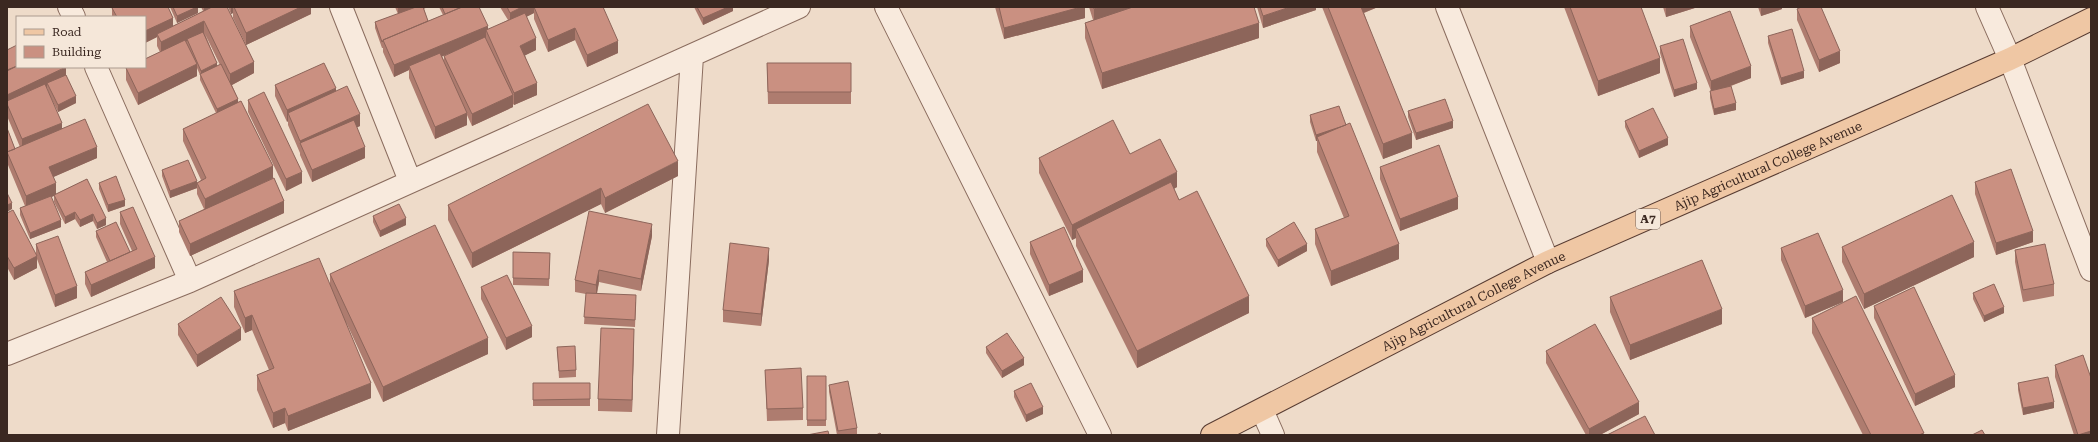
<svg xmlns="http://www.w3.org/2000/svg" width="2098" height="442" font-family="'Roboto Serif',serif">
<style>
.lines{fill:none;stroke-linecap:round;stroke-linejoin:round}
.street-casing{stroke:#8a6c5e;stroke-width:24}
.primary-casing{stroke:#583c32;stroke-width:24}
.street{stroke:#f8eadd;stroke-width:22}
.primary{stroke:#efc7a4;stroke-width:22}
.wall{fill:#ae7c6f;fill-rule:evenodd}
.shaded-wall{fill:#8d655a}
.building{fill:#ca9081;stroke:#8d655a}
.labels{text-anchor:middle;stroke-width:3;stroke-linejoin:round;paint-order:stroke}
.shield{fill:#f5e7d9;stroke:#736158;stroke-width:1}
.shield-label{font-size:12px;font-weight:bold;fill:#3b2821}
.street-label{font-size:13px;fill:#3b2821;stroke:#f5e7d9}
</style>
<rect width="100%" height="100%" fill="#eedbc9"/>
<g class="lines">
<g class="street-casing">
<path id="street" d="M69,7L74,17
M341,7L410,181
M886,7L1100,435
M1447,7L1548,262
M1987,7L2010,59L2091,270
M96,67L190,281
M7,354L190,281L799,7
M1262,410L1273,435
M668,435L692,56"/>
</g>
<g class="primary-casing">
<g id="primary">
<path id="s1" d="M1212,435L1548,262L2010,59L2091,19"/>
</g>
</g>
<use href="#street" class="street"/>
<use href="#primary" class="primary"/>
</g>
<path class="wall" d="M114,7H168L173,18V26L203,11L201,7H227L254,62V73L232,85L238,99V102L241,101L273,166V178L284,201V213L190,256L179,232V221L204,209L197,194V183L201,180L183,141V129L216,113L200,80V75L197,68V76L138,105L126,80V68L129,67H145V59L160,52L157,46V37L145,43V17H112V8ZM205,34L220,65L217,66V63Z
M170,7H198V13L177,23Z
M228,7H311V14L246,45L233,18V13L231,14Z
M395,7H427L424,9L428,21L443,15L439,7H479L488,30L508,20L500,7H603L618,53L587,67L575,40L548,52L534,19V13L526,17L536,50L525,55L537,95L514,105L513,104V107L472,126L467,115V125L435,139L409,78V70L394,77L383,52V48H382L375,28V22L398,14ZM456,51L444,56V60L442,56Z
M694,7H733V11L703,25Z
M995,7H1085V18L1004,39Z
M1089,7H1254L1259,38L1102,89L1085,38V23L1093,20Z
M1257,7H1316V10L1263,28Z
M1322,7H1378L1364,13L1412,148L1383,159Z
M1564,7H1641L1660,73L1598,96Z
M1663,7H1698L1666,17Z
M1758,7H1782V9L1761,16Z
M1797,9L1840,63L1819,72L1797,20Z
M1690,26L1751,78L1731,86L1736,110L1714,115L1710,98V91H1711L1690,37Z
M1768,36L1804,78L1781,85L1768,43Z
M1660,46L1697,89L1674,97L1660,53Z
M7,50L66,75L76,103L58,112L47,90V88L62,129L97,158L53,177L56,194L87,179L106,225L97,229L93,221L80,227L75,219L65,224L54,202V196L51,197L61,227L30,239L20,215V208L25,206L8,165V172H7V128L15,149L20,147L7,116Z
M767,63H851V104H768Z
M275,85L336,91L360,126L357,127L365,158L312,182L300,155V153L288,125V121L287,122L275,96Z
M248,100L302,183L286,191L248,112Z
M1408,111L1453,128L1416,140L1408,117Z
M1310,115L1346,125L1399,259L1331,286L1315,244V229L1344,218L1317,152V141H1316L1310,122Z
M1625,121L1668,145L1639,158L1625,127Z
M1130,154L1177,187L1174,189L1179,200L1249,313L1137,368L1076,246V238L1072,240L1039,173V158Z
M1380,167L1458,209L1400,231L1380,179Z
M162,170L197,188L170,198L162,176Z
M678,176L605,213L601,204L472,268L448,220V205Z
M1975,182L2033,242L1996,255L1975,194Z
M99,183L125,206L108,212L99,189Z
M120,212L155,268L91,297L85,284V272L107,262L96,237V231L130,252L132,251L120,224Z
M7,213L36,254V244L77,298L55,307L37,259V268L14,280L7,267Z
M373,216L406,225L380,237L373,222Z
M652,236L641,291L599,282L597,294L636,302L635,327L584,324L586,294L575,292V280Z
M1266,239L1307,251L1278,267L1266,246Z
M1030,242L1083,282L1049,296L1030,254Z
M1842,247L1974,257L1864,309L1842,262Z
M1781,248L1843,302L1805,318L1781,260Z
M2015,250L2054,284V296L2023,302L2015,262Z
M513,252L550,253L549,286L513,285Z
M769,260L761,326L723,322V310Z
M330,274L488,354L383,402L346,322L371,398L288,431L285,423L273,428L257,390V375L269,370L252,330L245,333L234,307V291L330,284Z
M481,287L532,337L506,350L481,299Z
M1973,293L2004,313L1984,322L1973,299Z
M1610,297L1722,324L1630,360L1610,312Z
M1874,306L1955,387L1915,406L1874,318Z
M1812,318L1924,435H1863L1812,333Z
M178,324L241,340L197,367L178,335Z
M634,341L632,412L598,411V399Z
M557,347L576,370V377L559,378Z
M986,347L1024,365L1002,378L986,353Z
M1546,351L1639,414L1600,435H1586L1546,363Z
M2055,365L2091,435H2074L2055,377Z
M765,370L803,408V420L767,421Z
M807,376H826V426H807Z
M533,383H590V406H533Z
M2018,383L2054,408L2023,415L2018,390Z
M829,385L857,428V434L852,435H837L829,392Z
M1014,391L1043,414L1026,422L1014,397Z"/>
<path class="shaded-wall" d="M197,7H198V13L177,23V16Z
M204,7H219L204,14Z
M231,7H233V13L231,14Z
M301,7H311V14L246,45V33Z
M398,7H417L398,16Z
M522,7H534V13L510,25V13Z
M728,7H733V11L703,25V18Z
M1081,7H1085V18L1004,39V28Z
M1100,7H1135L1094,21V9Z
M1290,7H1316V10L1263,28V16Z
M1358,7H1378L1358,15Z
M1666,7H1698L1666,17Z
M1761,7H1782V9L1761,16Z
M173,18V29L157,34V37L145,43V31Z
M204,21V33L187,39V41L161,54V42Z
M1259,23V38L1102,89V73Z
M488,26V35L486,30V38L410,70L409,66V70L394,77V65Z
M575,28V40L548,52V40Z
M536,38V50L520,58V46Z
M618,41V53L587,67V55Z
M1840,51V63L1819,72V60Z
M1660,58V73L1598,96V81Z
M254,62V73L230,86V74Z
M217,63V70L201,76V71Z
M197,64V76L138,105V93Z
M1751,66V78L1711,93V81Z
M66,67V79L47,83V88L8,107L7,104V95Z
M1804,71V78L1781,85V78Z
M537,83V95L514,105V93Z
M1697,83V89L1674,97V90Z
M336,88V100L288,113V121L287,122V110Z
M513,95V107L472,126V114Z
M76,96V103L58,112V105Z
M238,99V106L217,116V109Z
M1736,103V110L1714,115V109Z
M467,113V125L435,139V127Z
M360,114V126L304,151L300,143V153V141Z
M1453,121V128L1416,140V133Z
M62,123V134L22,151V139Z
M1346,125L1317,137V141H1316V135Z
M1412,133V148L1383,159V144Z
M1668,138V145L1639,158V151Z
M97,147V158L49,179V167Z
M365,147V158L312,182V170Z
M678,161V176L605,213V198Z
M7,165H8V172H7Z
M273,166V178L205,211V199Z
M302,172V183L286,191V179Z
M1177,172V187L1080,236L1076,229V238L1072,240V225Z
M197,181V188L170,198V191Z
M56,183V195L26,208V196Z
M601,188V204L472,268V253Z
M1458,197V209L1400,231V219Z
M125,200V206L108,212V205Z
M284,201V213L190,256V244Z
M12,203V209L7,212V205Z
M75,212V219L65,224V217Z
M93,214V221L80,227V220Z
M106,218V225L97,229V223Z
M406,218V225L380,237V231Z
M61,220V227L30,239V233Z
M652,224V236L641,291V279Z
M2033,231V242L1996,255V243Z
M1974,242V257L1864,309V294Z
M1307,244V251L1278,267V260Z
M1399,244V259L1331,286V271Z
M769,248V260L761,326V314Z
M37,256V268L14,280V268Z
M155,257V268L91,297V285Z
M599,270V282L596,297V285Z
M1083,270V282L1049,296V285Z
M77,286V298L55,307V295Z
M1843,290V302L1805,318V306Z
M1249,296V313L1137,368V351Z
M2004,307V313L1984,322V316Z
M1722,309V324L1630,360V345Z
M252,315V330L245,333V318Z
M532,326V337L506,350V338Z
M241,328V340L197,367V355Z
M634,329V341L632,412V400Z
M488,338V354L383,402V387Z
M1024,358V365L1002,378V371Z
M1955,375V387L1915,406V394Z
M371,383V398L288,431V416Z
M1639,402V414L1600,435H1589V429Z
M2054,402V408L2023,415V408Z
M1043,407V414L1026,422V415Z
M285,408V423L273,428V413Z
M2091,431V435H2078Z"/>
<path class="building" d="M114,7H168L173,18L145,31V17H117L112,8Z
M173,7H197L177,16Z
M212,7H227L254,62L230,74L204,21L161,42L157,34Z
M234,7H301L246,33Z
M416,7H423L428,21L383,40V41L382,42L375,22Z
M442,7H462L445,14Z
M462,7H479L488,26L394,65L383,40Z
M507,7H522L510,13Z
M534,7H603L618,41L587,55L575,28L548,40Z
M697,7H728L703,18Z
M999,7H1081L1004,28Z
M1093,7H1100L1094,9Z
M1133,7H1254L1259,23L1102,73L1085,23Z
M1260,7H1290L1263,16Z
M1328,7H1361L1412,133L1383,144Z
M1570,7H1641L1660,58L1598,81Z
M1801,7H1821L1840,51L1819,60L1797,9Z
M1730,11L1751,66L1711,81L1690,26Z
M525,13L536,38L520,46L537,83L514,93L486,30Z
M1792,29L1804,71L1781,78L1768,36Z
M203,32L217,63L201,71L187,39Z
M485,37L513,95L472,114L444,56Z
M1683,39L1697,83L1674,90L1660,46Z
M185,40L197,64L138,93L126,68L129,67H145V59Z
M17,45V66L7,70V50Z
M440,53L467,113L435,127L409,66Z
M324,63L336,88L287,110L275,85Z
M767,63H851V92H768Z
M221,64L238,99L217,109L200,74Z
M17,66V67H66L7,95V71Z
M66,75L76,96L58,105L47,83Z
M45,84L62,123L22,139L7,104V101Z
M347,86L360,114L300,141L288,113Z
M1731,86L1736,103L1714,109L1710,91Z
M264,92L302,172L286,179L248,100Z
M1445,99L1453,121L1416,133L1408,111Z
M241,101L273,166L205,199L197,183L206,178L183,129Z
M648,104L678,161L605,198L601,188L472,253L448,205Z
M1339,106L1346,125L1316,135L1310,115Z
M1653,108L1668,138L1639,151L1625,121Z
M85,119L97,147L49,167L56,183L26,196L7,152Z
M354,120L365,147L312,170L300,143Z
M1113,120L1130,154L1160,139L1177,172L1072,225L1039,158Z
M1350,123L1399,244L1331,271L1315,229L1349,216L1317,137Z
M7,128L15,149L7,152L8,153H7Z
M1439,145L1458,197L1400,219L1380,167Z
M188,160L197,181L170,191L162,170Z
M2011,169L2033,231L1996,243L1975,182Z
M116,176L125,200L108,205L99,183Z
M274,178L284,201L190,244L179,221Z
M87,179L106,218L97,223L93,214L80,220L75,212L65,217L54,195Z
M1171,182L1179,200L1197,191L1249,296L1137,351L1076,229Z
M7,193L12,203L7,205Z
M1952,195L1974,242L1864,294L1842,247Z
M51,196L61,220L30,233L20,208Z
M399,204L406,218L380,231L373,216Z
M133,207L155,257L91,285L85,272L137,249L120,212Z
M13,210L37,256L14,268L7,256V213Z
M589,211L652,224L641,279L599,270L596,285L575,280Z
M116,222L130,252L110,261L96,231Z
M1294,222L1307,244L1278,260L1266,239Z
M435,225L488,338L383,387L330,274Z
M1064,227L1083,270L1049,285L1030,242Z
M1818,233L1843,290L1805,306L1781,248Z
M58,236L77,286L55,295L36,244Z
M730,243L769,248L761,314L723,310Z
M2045,244L2054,284L2023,290L2015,250Z
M513,252L550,253L549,279L513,278Z
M319,258L371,383L288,416L285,408L273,413L257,375L274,368L252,315L245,318L234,291Z
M1702,260L1722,309L1630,345L1610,297Z
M507,275L532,326L506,338L481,287Z
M1994,284L2004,307L1984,316L1973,293Z
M1914,287L1955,375L1915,394L1874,306Z
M586,293L636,295L635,320L584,317Z
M1856,296L1924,433L1919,435H1871L1812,318Z
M221,297L241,328L197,355L178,324Z
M1595,324L1639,402L1589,429L1546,351Z
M601,328L634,329L632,400L598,399Z
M1007,333L1024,358L1002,371L986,347Z
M575,346L576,370L559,371L557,347Z
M2083,355L2091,378V431L2078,435L2055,365Z
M801,368L803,408L767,409L765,370Z
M807,376H826V420H807Z
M2048,377L2054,402L2023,408L2018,383Z
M848,381L857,428L838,431L829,385Z
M533,383H590V399L533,400Z
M1031,383L1043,407L1026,415L1014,391Z
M1645,416L1655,435H1607Z
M1982,430L1985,435H1972Z
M828,431L829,435H807Z
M880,433L882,435H876Z"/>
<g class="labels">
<rect class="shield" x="1636" y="209" width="24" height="20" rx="3"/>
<g class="shield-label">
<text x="1648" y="223">A7</text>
</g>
<g class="street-label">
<text dy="5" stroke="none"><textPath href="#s1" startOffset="618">Ajip Agricultural College Avenue</textPath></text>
<text dy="5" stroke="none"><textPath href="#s1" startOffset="294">Ajip Agricultural College Avenue</textPath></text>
</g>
</g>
<rect width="2098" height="442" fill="none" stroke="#3b2821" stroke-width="16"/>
<rect x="16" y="16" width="130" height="52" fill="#f5e7d9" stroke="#ab9b8f"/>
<rect x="24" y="29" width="20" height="6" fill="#efc7a4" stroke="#ab9b8f"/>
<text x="52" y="36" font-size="12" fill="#3b2821">Road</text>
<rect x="24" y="46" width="20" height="12" fill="#ca9081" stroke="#ab9b8f"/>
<text x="52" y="56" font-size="12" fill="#3b2821">Building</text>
</svg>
